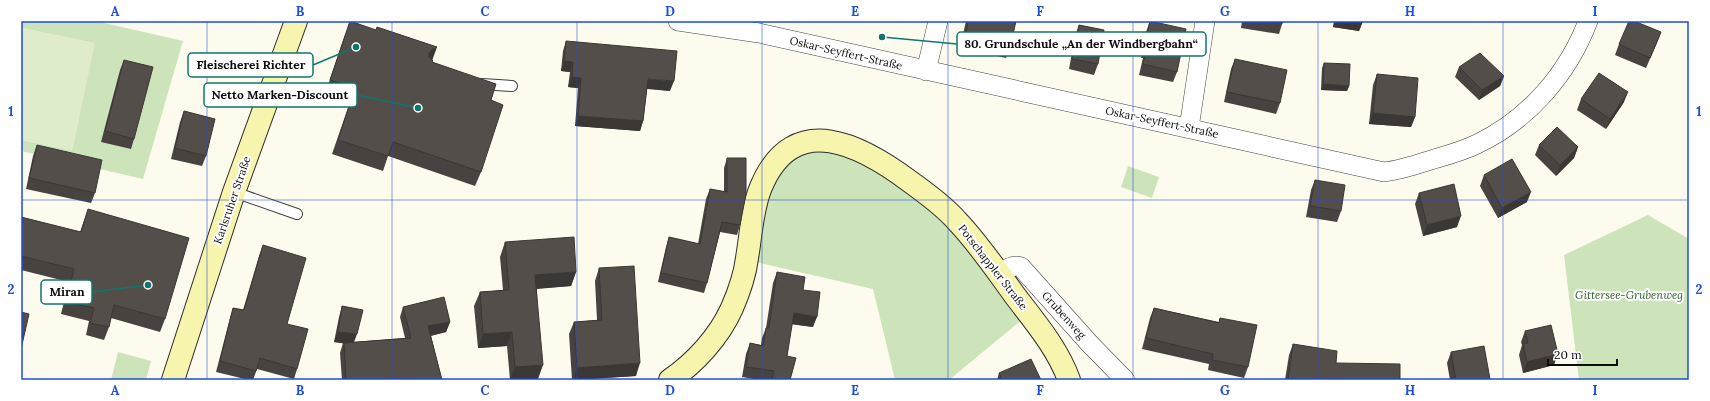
<svg xmlns="http://www.w3.org/2000/svg" width="1710" height="401" font-family="Lora,serif">
<style>
.green{fill:#cde4ba}
.pitch{fill:#deeccb}
.lines{fill:none;stroke-linecap:round;stroke-linejoin:round}
.lane-casing{stroke:#3f3f3f;stroke-width:12}
.street-casing{stroke:#3f3f3f;stroke-width:20}
.secondary-casing{stroke:#2e2e2e;stroke-width:24}
.lane{stroke:#fff;stroke-width:10}
.street{stroke:#fff;stroke-width:19}
.secondary{stroke:#f7f4ae;stroke-width:22}
.wall{fill:#484340}
.shaded-wall{fill:#3b3734}
.building{fill:#544e4a;stroke:#3b3734}
.grid{fill:none;stroke:#1d4ed8;stroke-width:1;stroke-opacity:0.55}
.labels{text-anchor:middle;stroke-width:4;stroke-linejoin:round;paint-order:stroke}
.street-label{font-size:11px;fill:#0c0c0c;stroke:#fff}
.park-label{font-size:11px;font-style:italic;fill:#2b5d23;stroke:#fff}
.leader{fill:none;stroke:#0f766e;stroke-width:1.5}
.callout-dot{fill:#0f766e;stroke:#fff;stroke-width:1.5}
.callout{fill:#fff;stroke:#0f766e;stroke-width:1.5}
.callout-label{font-size:12px;text-anchor:middle;font-weight:bold;fill:#0c0c0c}
.neatline{fill:none;stroke:#1d4ed8;stroke-width:1.5}
.grid-label{font-size:13px;text-anchor:middle;font-weight:bold;fill:#1d4ed8}
</style>
<rect width="100%" height="100%" fill="#fdfbed"/>
<path class="green" d="M21,21H96L183,41L143,179L21,151V140L72,150L94,43L21,28Z
M805,142L905,178L1029,314L949,380H895L873,289L747,260L761,187Z
M1128,166L1159,177L1152,198L1121,187Z
M1648,215L1689,239V380H1579L1564,255Z
M118,352L151,361L146,380H111Z"/>
<path class="pitch" d="M21,28L95,43L72,151L21,140Z"/>
<g class="lines">
<g class="lane-casing">
<path id="lane" d="M482,84L512,86
M234,192L297,214"/>
</g>
<g class="street-casing">
<path id="street" d="M678,21L759,33L1384,172C1401,170 1418,164 1434,159C1448,155 1463,151 1477,144C1528,120 1568,74 1588,21
M926,71L938,21
M1189,128L1205,21
M999,275C1007,269 1012,264 1021,267L1089,343L1125,380"/>
</g>
<g class="secondary-casing">
<path id="secondary" d="M173,380L234,192L296,21
M670,380C695,363 719,337 732,308C739,292 745,275 747,258C751,235 752,208 761,187C794,108 863,146 912,183C927,194 944,206 957,221C979,244 997,271 1016,297C1035,322 1058,349 1069,380"/>
</g>
<use href="#lane" class="lane"/>
<use href="#street" class="street"/>
<use href="#secondary" class="secondary"/>
</g>
<path class="wall" d="M966,21H1016L1011,43L1006,58L960,48Z
M1150,21L1177,72L1173,82L1139,75L1143,58H1141L1146,32Z
M1242,21H1283L1279,34L1241,28Z
M1334,21H1363L1359,31L1333,27Z
M1079,25L1098,64L1094,75L1069,69L1075,36Z
M1661,32L1646,68L1615,55L1619,44Z
M345,35L432,60V62L491,100L481,172L475,186L388,156L383,171L332,154L350,102L325,94Z
M566,41L670,91L647,89L643,121L640,131L575,126L578,88L568,87L570,72L561,71L563,51Z
M1235,59L1280,103L1276,114L1224,102L1231,69Z
M124,60L134,139L131,149L101,142L120,70Z
M1324,63L1349,86L1347,91L1321,90L1322,68Z
M1459,67L1504,76L1500,86L1479,100L1455,77Z
M1377,74L1415,117L1411,127L1369,124L1373,85Z
M1581,99L1624,102L1606,129L1577,110Z
M184,111L206,156L202,166L171,159L180,122Z
M37,145L95,193L91,203L26,189L33,156Z
M1539,145L1578,147L1574,158L1556,176L1535,155Z
M727,158L740,225L737,235L720,232L707,283L704,293L658,282L666,247L669,237L698,244L706,199L710,189L724,192V168Z
M1484,175L1527,202L1498,218L1480,186Z
M1315,180L1341,211L1337,222L1306,217L1311,190Z
M1419,193L1457,227L1423,236L1415,204Z
M88,209L165,319L160,332L111,318L109,327L104,340L86,335L89,321L61,314L69,282L21,270V217L80,232Z
M505,242L576,272L571,286L537,289L538,379L510,380L507,346L478,348L474,306L480,292L503,290L500,257Z
M263,245L287,324L297,369L294,379L257,369L253,380H249L216,372L230,318L233,308L243,310L259,256Z
M599,268L636,376L572,380L569,334L574,322L597,320L595,281Z
M777,272L803,290L813,327L792,324L787,356L790,380H760L742,377L746,354L750,343L761,345L762,338L766,328L773,283Z
M342,306L354,342L405,338L400,317L403,307L450,322L446,332L431,336L442,380H342L340,353L343,343L334,342L339,317Z
M1154,308L1219,322L1220,318L1248,367L1244,378L1208,370L1209,364L1142,349L1150,318Z
M1525,331L1554,365L1523,373L1519,355L1522,345L1521,342Z
M1293,344L1336,363L1400,380H1285L1289,355Z
M1451,352L1490,379L1489,380H1450L1447,363Z
M999,373L1041,380H997Z"/>
<path class="shaded-wall" d="M1335,21H1363L1359,31L1333,27Z
M1661,32L1657,43L1646,68L1650,58Z
M437,47L432,61L426,64L429,53L431,50Z
M564,61L573,62L570,72L561,71Z
M1504,76L1500,86L1479,100L1482,90Z
M572,77L581,78L578,88L568,87Z
M648,79L674,81L670,91L644,88Z
M1323,84L1349,86L1347,91L1321,90Z
M1628,92L1624,102L1606,129L1610,119Z
M1373,113L1415,117L1411,127L1369,124Z
M578,116L643,121L640,131L575,126Z
M1578,147L1574,158L1556,176L1560,165Z
M1531,192L1527,202L1498,218L1502,208Z
M1461,216L1457,227L1423,236L1427,225Z
M576,272L571,286L530,289L535,275Z
M794,313L817,317L813,327L790,324Z
M450,322L446,332L424,337L428,326Z
M338,332L357,334L353,345L334,342Z
M512,332L507,346L478,348L483,334Z
M1558,354L1554,365L1523,373L1527,362Z
M640,363L636,376L573,380L577,368Z
M543,365L538,379L510,380L515,367Z"/>
<path class="building" d="M350,21L376,30L377,27L437,47L431,50L429,53V57L433,61L432,62L496,84L491,100L503,105L481,172L393,142L388,156L338,140L355,88L330,80Z
M968,21H1016L1011,43L966,34Z
M1150,21L1186,29L1177,72L1143,64L1147,48L1144,47Z
M1268,21H1283V23Z
M1629,21H1634L1661,32L1650,58L1619,44Z
M1079,25L1104,30L1098,64L1072,59Z
M566,41L677,51L674,81L648,79L643,121L578,116L581,78L572,77L573,62L564,61Z
M1480,53L1504,76L1482,90L1459,67Z
M1235,59L1287,70L1280,103L1227,92Z
M124,60L153,67L134,139L105,131Z
M1324,63L1350,64L1349,86L1323,84Z
M1599,73L1628,92L1610,119L1581,99Z
M1377,74L1418,78L1415,117L1373,113Z
M184,111L215,119L206,156L175,148Z
M1557,127L1578,147L1560,165L1539,145Z
M37,145L102,160L95,193L29,178Z
M727,158H746V194L740,225L722,222L707,283L661,273L669,237L700,244L710,189L727,192Z
M1512,159L1531,192L1502,208L1484,175Z
M1315,180L1345,185L1341,211L1310,206Z
M1454,184L1461,216L1427,225L1419,193Z
M88,209L189,238L165,319L114,305L109,327L90,323L94,308L66,302L74,269L21,256L22,253H21V217L81,232Z
M574,237L576,272L535,275L543,365L515,367L512,332L483,334L480,292L509,290L505,242Z
M263,245L306,258L287,324L308,329L297,369L260,358L256,371L220,361L233,308L244,310Z
M634,266L640,363L577,368L574,322L602,320L599,268Z
M777,272L805,277L803,290L820,292L817,317L794,313L787,356L796,358L790,380H772L774,371L746,367L750,343L763,346L766,328H769Z
M444,297L450,322L428,326L442,380H346L344,343L411,338L403,307Z
M342,306L363,310L357,334L338,332Z
M1154,308L1219,323L1220,318L1257,325L1248,367L1212,360L1213,354L1146,338Z
M21,312L29,314L21,349Z
M1551,325L1558,354L1527,362L1523,344L1528,343L1525,331Z
M1293,344L1337,351L1336,363L1400,364V380H1288Z
M1484,346L1490,379L1482,380H1456L1451,352Z
M1031,359L1041,380H1002L999,373Z"/>
<path class="grid" d="M207,21V380M392,21V380M577,21V380M762,21V380M948,21V380M1133,21V380M1318,21V380M1503,21V380M21,200H1689"/>
<g class="labels">
<g class="street-label">
<text transform="translate(846 53) rotate(13)" y="4">Oskar-Seyffert-Straße</text>
<text transform="translate(1162 122) rotate(12)" y="4">Oskar-Seyffert-Straße</text>
<text transform="translate(232 200) rotate(-71)" y="4">Karlsruher Straße</text>
<text transform="translate(993 267) rotate(52)" y="4">Potschappler Straße</text>
<text transform="translate(1064 315) rotate(48)" y="4">Grubenweg</text>
</g>
<g class="park-label">
<text x="1629" y="299">Gittersee-Grubenweg</text>
</g>
</g>
<path class="leader" d="M882 37L957 44M356 47L313 65M418 108L357 95M148 285L92 292"/>
<g class="callout-dot">
<circle cx="882" cy="37" r="4"/>
<circle cx="356" cy="47" r="4"/>
<circle cx="418" cy="108" r="4"/>
<circle cx="148" cy="285" r="4"/>
</g>
<g class="callout">
<rect x="957" y="32" width="249" height="24" rx="4"/>
<rect x="188" y="53" width="125" height="24" rx="4"/>
<rect x="204" y="83" width="153" height="24" rx="4"/>
<rect x="41" y="280" width="51" height="24" rx="4"/>
</g>
<g class="callout-label">
<text x="1081" y="48">80. Grundschule „An der Windbergbahn“</text>
<text x="251" y="69">Fleischerei Richter</text>
<text x="280" y="99">Netto Marken-Discount</text>
<text x="67" y="296">Miran</text>
</g>
<rect width="1710" height="401" fill="none" stroke="#ffffff" stroke-width="44"/>
<path d="M1548 359v6h69v-6" fill="none" stroke="#0c0c0c" stroke-width="2"/>
<text x="1554" y="359" font-size="12" fill="#0c0c0c" stroke="#ffffff" stroke-width="3" paint-order="stroke">20 m</text>
<rect x="22" y="22" width="1666" height="357" class="neatline"/>
<g class="grid-label">
<text x="115" y="16">A</text>
<text x="300" y="16">B</text>
<text x="485" y="16">C</text>
<text x="670" y="16">D</text>
<text x="855" y="16">E</text>
<text x="1040" y="16">F</text>
<text x="1225" y="16">G</text>
<text x="1410" y="16">H</text>
<text x="1595" y="16">I</text>
<text x="11" y="116">1</text>
<text x="1699" y="116">1</text>
<text x="11" y="294">2</text>
<text x="1699" y="294">2</text>
<text x="115" y="395">A</text>
<text x="300" y="395">B</text>
<text x="485" y="395">C</text>
<text x="670" y="395">D</text>
<text x="855" y="395">E</text>
<text x="1040" y="395">F</text>
<text x="1225" y="395">G</text>
<text x="1410" y="395">H</text>
<text x="1595" y="395">I</text>
</g>
</svg>
